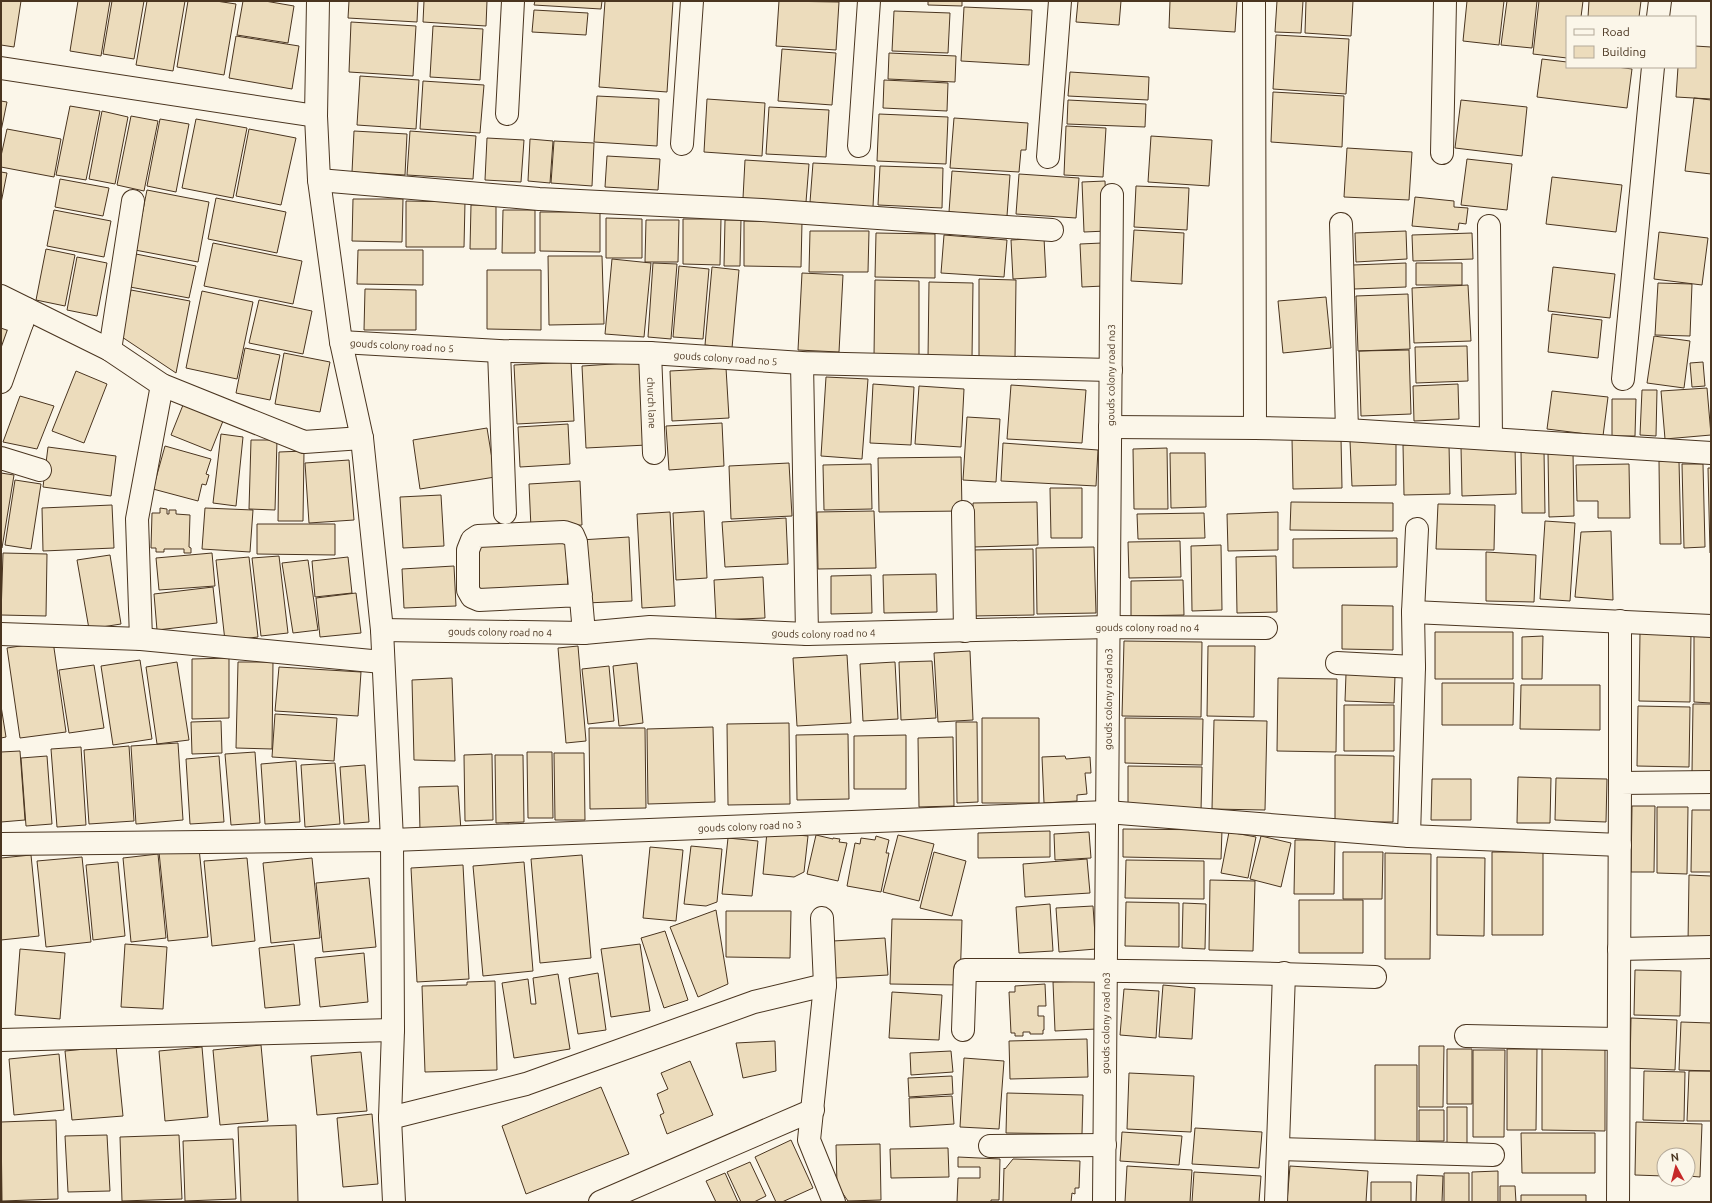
<svg xmlns="http://www.w3.org/2000/svg" width="1712" height="1203" font-family="Ubuntu,sans-serif">
<style>
.building{fill:#ecdcbc;stroke:#4a3520}
.lines{fill:none;stroke-linecap:round;stroke-linejoin:round}
.street-casing{stroke:#4a3520;stroke-width:24}
.street{stroke:#fbf6e9;stroke-width:22}
.labels{text-anchor:middle;stroke-width:3;stroke-linejoin:round;paint-order:stroke}
.street-label{font-size:10px;fill:#4a3520;stroke:#fbf6e9}
</style>
<rect width="100%" height="100%" fill="#fbf6e9"/>
<path class="building" d="M1,1H21L14,47L1,45Z
M78,1H110L101,56L70,51Z
M112,1H144L134,59L103,54Z
M147,1H185L173,71L136,65Z
M188,1H216L236,4L224,75L177,67Z
M243,1H265L294,6L288,43L237,35Z
M349,1H418L417,22L348,18Z
M424,1H487L486,26L423,22Z
M535,1H602L601,9L534,5Z
M605,1H673L667,92L599,87Z
M779,1L839,2L836,50L776,46Z
M928,1H962V6L928,5Z
M1078,1H1121L1119,25L1076,22Z
M1170,1H1237L1235,32L1169,28Z
M1277,1H1303L1301,33L1275,32Z
M1306,1H1353L1351,36L1305,33Z
M1467,1H1504L1499,45L1463,41Z
M1507,1H1537L1532,48L1501,45Z
M1539,1H1583L1581,17H1567V58L1533,54Z
M1589,1H1641L1639,17H1588Z
M964,7L1032,10L1029,65L961,61Z
M534,10L588,13L586,35L532,32Z
M894,11L950,13L948,53L892,51Z
M351,22L416,26L413,76L349,72Z
M433,26L483,29L480,80L430,77Z
M1276,35L1349,39L1346,94L1273,89Z
M236,36L299,46L292,89L229,78Z
M1695,46L1711,47V99L1676,97L1678,67H1695Z
M782,49L836,53L832,105L778,101Z
M889,53L956,56L955,82L888,79Z
M1542,59L1567,62V67H1617L1632,69L1627,108L1537,97Z
M1070,72L1149,77L1148,100L1068,96Z
M360,76L419,80L416,129L357,125Z
M884,80L948,83L947,111L883,108Z
M423,81L484,85L480,133L420,129Z
M1273,92L1344,96L1342,147L1271,142Z
M597,96L659,99L657,146L594,142Z
M1694,98L1711,100V174L1685,171Z
M707,99L765,103L762,156L704,152Z
M1068,100L1146,104L1145,127L1067,124Z
M1461,100L1527,107L1522,156L1455,148Z
M1,101L7,102L1,131Z
M70,106L100,111L86,180L56,175Z
M769,107L829,110L826,157L766,154Z
M102,111L128,117L115,184L89,179Z
M879,114L948,117L946,164L877,161Z
M131,116L158,121L144,191L117,185Z
M954,118L1028,123L1026,150H1021L1019,172L950,168Z
M160,119L189,124L176,192L147,186Z
M196,119L247,128L233,198L182,188Z
M1066,126L1106,128L1103,177L1064,175Z
M7,129L61,139L54,177L1,167V156Z
M249,129L296,138L281,205L236,196Z
M354,131L407,134L405,175L352,172Z
M410,131L476,136L473,179L407,175Z
M1151,136L1212,140L1209,186L1148,182Z
M487,138L524,140L521,182L485,180Z
M530,139L553,141L550,183L528,181Z
M554,141L594,143L592,186L551,183Z
M1347,148L1412,152L1409,200L1344,197Z
M607,156L660,159L658,190L605,187Z
M1467,159L1512,164L1507,210L1461,205Z
M745,160L809,164L806,202L743,198Z
M813,163L875,166L873,207L810,202Z
M880,166L943,168L942,208L878,205Z
M952,171L1010,175L1007,216L949,212Z
M1,172L7,173L1,203Z
M1019,174L1079,178L1076,218L1016,214Z
M1552,177L1622,185L1616,232L1546,224Z
M60,179L109,188L103,216L55,207Z
M1105,181L1107,231L1084,232L1082,182Z
M1136,186L1189,188L1187,230L1134,227Z
M147,190L209,202L198,262L135,250Z
M1415,197L1454,201V207L1468,208L1466,224L1459,223L1458,230L1412,226Z
M216,198L286,212L277,253L208,239Z
M353,199H403L402,242L352,241Z
M406,201L465,202L464,247H406Z
M471,205H496V249H470Z
M54,210L111,221L104,257L47,246Z
M503,210H535V253H502Z
M540,212H600V252L540,251Z
M606,218L642,219V258H606Z
M683,219H721L720,265L683,264Z
M646,220H679L678,262H645Z
M725,220H741L740,266H724Z
M744,221L802,222L801,267L744,266Z
M1134,230L1184,233L1182,284L1131,281Z
M810,231H869L868,272H809Z
M1406,231L1407,259L1356,262L1355,233Z
M1659,232L1708,238L1702,285L1654,279Z
M876,233L935,234V278L875,277Z
M1472,233L1473,259L1413,261L1412,235Z
M944,235L1007,240L1004,277L941,273Z
M1044,238L1046,277L1013,279L1011,240Z
M213,243L302,261L293,304L204,286Z
M1102,243L1104,286L1082,287L1080,244Z
M46,249L75,255L65,306L36,300Z
M358,250H423V285L357,284Z
M136,254L196,266L189,298L130,287Z
M548,256H602L604,324L549,325Z
M77,257L107,263L97,316L67,310Z
M612,259L651,263L644,337L605,334Z
M653,263L677,264L671,339L648,337Z
M1406,263V287L1354,289L1353,265Z
M1416,263H1462V285H1416Z
M679,266L709,269L703,339L673,337Z
M712,267L739,270L732,348L705,345Z
M1553,267L1615,274L1610,318L1548,311Z
M487,270H541V330L487,329Z
M802,273L843,275L839,352L798,350Z
M979,279L1016,280L1015,359H979Z
M875,280L919,281V357L874,356Z
M929,282L973,283L972,358H928Z
M1658,283L1692,284L1690,336L1655,335Z
M1468,285L1471,341L1414,343L1412,288Z
M365,289L416,290V330H364Z
M131,290L190,301L176,373L122,337Z
M202,291L253,302L237,379L186,368Z
M1408,294L1410,349L1358,351L1356,296Z
M1326,297L1331,348L1283,353L1278,301Z
M259,300L312,311L303,354L249,343Z
M1552,314L1602,320L1598,358L1548,352Z
M1,317L16,322L1,358Z
M1654,336L1690,341L1684,388L1647,383Z
M1467,346L1468,381L1416,383L1415,347Z
M245,348L280,355L270,400L236,393Z
M1409,350L1411,414L1361,416L1359,351Z
M284,353L330,362L320,412L275,404Z
M571,362L574,421L517,424L514,365Z
M643,362L647,445L586,448L582,366Z
M1703,362L1705,386L1692,387L1690,363Z
M726,368L729,418L672,421L670,371Z
M76,371L107,384L84,443L52,431Z
M826,377L868,379L862,459L821,456Z
M873,384L914,387L911,445L870,443Z
M1458,384L1459,419L1414,421L1413,386Z
M1011,385L1086,390L1082,443L1007,439Z
M919,386L964,389L961,447L915,444Z
M1707,388L1711,435L1665,439L1661,391Z
M1642,390H1657L1656,436L1640,435Z
M1552,391L1608,397L1603,436L1547,429Z
M20,396L54,406L37,449L3,442Z
M1612,399H1636L1635,436H1612Z
M183,405L223,421L211,451L171,435Z
M967,417L1000,419L996,482L963,480Z
M722,423L724,466L669,470L666,426Z
M568,424L570,464L520,467L518,427Z
M487,428L495,477L420,489L413,440Z
M221,434L243,437L236,506L213,503Z
M1341,438L1342,488L1293,489L1292,439Z
M251,440H277L275,510L249,509Z
M1396,440V485L1352,486L1350,441Z
M1003,443L1098,450L1096,486L1001,481Z
M1449,444L1450,494L1404,495L1403,445Z
M165,446L211,459L206,474L209,475L206,485L202,484L198,501L153,489Z
M1515,446L1516,494L1462,496L1461,447Z
M48,447L116,456L111,496L43,487Z
M1167,448L1168,509H1134L1133,449Z
M304,451L303,521H278L279,452Z
M1521,451H1544L1545,513H1522Z
M1548,452H1573L1574,516L1549,517Z
M1170,453H1205L1206,507L1171,508Z
M961,457L962,511L879,512L878,458Z
M349,460L354,520L309,523L305,463Z
M1659,461H1679L1681,544H1660Z
M789,463L792,516L731,519L729,466Z
M871,464L872,509L824,510L823,465Z
M1629,464L1630,518H1598V501H1577L1576,465Z
M1682,464H1703L1705,547L1684,548Z
M1708,468H1711V553H1710Z
M1,473L14,475L2,548L1,547Z
M15,480L41,484L31,549L5,545Z
M580,481L582,525L531,528L529,484Z
M1050,488H1082V538H1051Z
M441,495L444,546L403,548L400,497Z
M1037,502L1038,545L973,547V503Z
M1291,502L1393,503V531L1290,530Z
M1438,504L1495,505L1494,550L1436,549Z
M112,505L114,548L43,551L42,508Z
M160,508L167,509V514H169V510H176V514L190,515L189,547L191,548V553H184V549H164V552H156V548H151L152,513H160Z
M205,508L253,510L250,552L202,549Z
M704,511L707,578L676,580L673,513Z
M874,511L876,568L818,569L817,512Z
M670,512L675,606L642,608L637,514Z
M1278,512V550L1228,551L1227,514Z
M1204,513L1205,538L1138,539L1137,514Z
M786,518L788,564L725,567L722,522Z
M1545,521L1575,523L1570,601L1540,599Z
M257,524H335V555L257,554Z
M1611,531L1613,600L1575,597L1581,532Z
M629,537L632,601L586,603L580,540Z
M1397,538V567L1293,568V539Z
M566,541L568,589L477,593L475,545Z
M1180,541L1181,577L1129,578L1128,542Z
M1221,545L1222,610L1192,611L1191,546Z
M1094,547L1096,613L1037,614L1036,548Z
M1033,549L1034,615L972,616L971,550Z
M1486,552L1536,555L1534,602L1486,601Z
M3,553L47,554L46,616L1,615Z
M212,553L215,586L159,590L156,558Z
M110,555L121,624L89,629L77,560Z
M279,556L288,633L261,636L252,558Z
M1276,556L1277,612L1237,613L1236,557Z
M249,557L258,637L225,641L216,560Z
M348,557L352,593L315,597L312,561Z
M308,560L318,630L293,633L282,563Z
M454,566L456,606L404,608L402,569Z
M936,574L937,612L884,613L883,575Z
M871,575L872,613L831,614V576Z
M763,577L765,618L716,620L714,580Z
M1183,580L1184,615L1131,616V581Z
M213,587L217,623L157,630L154,594Z
M356,593L361,633L320,637L316,598Z
M1342,605L1393,606V650L1342,649Z
M1435,632H1513V679H1435Z
M1640,632L1691,633L1690,702L1639,701Z
M1694,634H1711V703L1694,702Z
M1543,636L1542,679H1522V637Z
M53,641L66,732L20,738L7,648Z
M1124,641L1202,642L1201,717L1122,716Z
M578,646L586,741L566,743L558,648Z
M1208,646H1255L1254,717L1207,716Z
M970,651L973,720L938,722L934,653Z
M847,655L851,723L797,726L793,658Z
M229,658V718L192,719V659Z
M140,660L152,739L113,745L101,666Z
M932,661L936,718L901,720L899,662Z
M177,662L189,740L157,744L146,667Z
M238,662H273L272,749L236,748Z
M895,662L898,719L863,721L860,664Z
M637,663L643,723L619,726L613,666Z
M94,665L104,728L69,733L59,670Z
M609,666L614,721L588,724L582,669Z
M279,667L361,672L358,716L275,711Z
M1346,674L1395,676L1394,703L1345,701Z
M452,678L455,761L414,760L412,680Z
M1278,678L1337,679L1336,752L1277,751Z
M1442,683H1514L1513,725H1442Z
M1521,685H1600V730L1520,729Z
M1693,704H1711V772H1692Z
M1344,705H1394V751H1344Z
M1,706L6,737L1,738Z
M1638,706L1690,707L1689,767L1637,766Z
M275,714L337,718L334,761L272,757Z
M982,718H1039V803H982Z
M1125,718L1203,719L1202,765L1125,763Z
M1214,720L1267,721L1265,810L1212,809Z
M221,721L222,753L192,754L191,722Z
M956,722H977L978,802L957,803Z
M789,723L790,804L728,805L727,724Z
M713,727L715,802L648,804L647,729Z
M589,728H645L646,808L590,809Z
M848,734L849,799L797,800L796,735Z
M906,735V789H854V736Z
M953,737L954,806L919,807L918,738Z
M178,743L183,820L136,824L131,746Z
M129,746L134,821L89,824L84,750Z
M81,747L86,825L57,827L51,749Z
M20,751L25,820L1,822V752Z
M255,752L260,823L231,825L225,754Z
M527,752H552L553,818H528Z
M554,753H584L585,820H555Z
M492,754L493,820L465,821L464,755Z
M495,755H523L524,822L496,823Z
M1335,755L1394,756L1393,822H1335Z
M47,756L52,824L26,826L21,758Z
M219,756L224,822L190,824L186,759Z
M1065,756L1066,759L1090,757L1091,773H1085L1087,794L1077,795V801L1044,803L1042,757Z
M296,761L300,822L265,824L261,764Z
M335,763L340,824L305,827L301,765Z
M365,765L369,822L344,824L340,767Z
M1128,766L1202,767L1201,811L1128,810Z
M1518,777L1551,778L1550,823H1517Z
M1556,778L1607,779L1606,822L1555,820Z
M1432,779H1471V820H1431Z
M458,786L461,831H420L419,787Z
M1632,806H1655L1654,872H1631Z
M1657,807H1688L1687,874L1657,873Z
M1692,810H1711V872H1691Z
M1123,829L1222,830L1221,859L1123,857Z
M1050,831V857L978,858V833Z
M767,832L808,836L804,872L794,877L763,874Z
M1089,832L1091,858L1055,860L1054,834Z
M1229,832L1256,837L1248,878L1221,873Z
M816,835L833,839V838L840,839L839,842L847,843L838,881L807,874Z
M898,835L934,844L919,901L883,892Z
M876,836L889,840L886,853H889L881,892L847,886L855,843L860,844L861,838L875,840Z
M1261,836L1291,843L1281,887L1250,879Z
M728,838L758,841L752,896L722,894Z
M1295,840H1335L1334,894H1294Z
M691,846L722,849L717,902L706,906L684,904Z
M650,847L683,850L676,921L643,918Z
M199,848L208,937L168,941L159,852Z
M934,852L966,861L952,916L920,908Z
M1343,852H1383L1382,899H1343Z
M1492,852H1543V935H1492Z
M1385,853L1431,854L1430,959H1385Z
M158,854L166,938L131,942L123,858Z
M31,855L39,936L1,940V858Z
M582,855L591,958L540,963L531,859Z
M82,857L91,942L46,947L37,861Z
M1437,857L1485,858L1484,936L1437,935Z
M247,858L255,941L212,946L204,861Z
M312,858L320,938L271,943L263,863Z
M1087,859L1090,893L1025,897L1023,864Z
M1126,860L1204,861V899L1125,898Z
M118,862L125,936L93,940L86,865Z
M524,862L533,971L483,976L473,866Z
M463,865L469,979L417,982L411,868Z
M1689,875L1711,876V943H1688Z
M369,878L376,947L323,952L316,883Z
M1210,880L1255,881L1253,951L1209,950Z
M1299,900H1363V953H1299Z
M1126,902L1179,903V947L1125,946Z
M1183,903L1206,904L1205,949L1182,948Z
M1050,904L1053,951L1019,953L1016,907Z
M1093,906L1096,949L1059,952L1056,908Z
M716,910L728,984L698,997L670,927Z
M726,911H791L790,958L726,957Z
M892,919L962,920L960,985L890,984Z
M665,931L688,1000L664,1008L641,938Z
M885,938L888,975L835,978L833,941Z
M125,944L167,947L163,1009L121,1007Z
M294,944L300,1005L265,1008L259,948Z
M640,944L650,1011L611,1017L601,949Z
M20,949L65,953L60,1019L15,1015Z
M364,953L368,1002L320,1007L315,958Z
M1635,970L1681,971L1680,1016L1634,1015Z
M598,973L606,1030L578,1034L569,978Z
M558,974L570,1049L514,1058L502,983L528,979L531,1004H536L533,978Z
M495,981L497,1070L425,1072L422,986L467,985V982Z
M1095,981L1097,1029L1055,1031L1053,982Z
M1045,984L1046,1006H1038V1016H1044V1030H1043V1034H1030V1032H1023V1036H1015V1033H1011L1009,992H1015V986Z
M1163,985L1195,988L1192,1039L1159,1037Z
M1124,989L1159,991L1156,1038L1120,1035Z
M892,992L942,995L939,1040L889,1038Z
M1631,1018L1677,1020L1675,1070L1630,1068Z
M1681,1022L1711,1023V1071L1679,1070Z
M1087,1039L1088,1077L1010,1079L1009,1041Z
M775,1041L776,1071L743,1078L736,1043Z
M261,1045L268,1121L220,1125L213,1050Z
M116,1046L123,1116L72,1120L65,1051Z
M1419,1046H1444L1443,1107H1419Z
M202,1047L208,1117L165,1121L159,1051Z
M1605,1048V1131L1542,1130V1049Z
M1447,1049H1472V1104H1447Z
M1507,1049H1537L1536,1130H1507Z
M1473,1050H1505L1504,1137H1473Z
M951,1051L953,1072L911,1075L910,1053Z
M361,1052L367,1111L317,1115L311,1056Z
M59,1054L64,1110L14,1115L9,1059Z
M964,1058L1004,1061L999,1129L960,1127Z
M690,1061L713,1115L667,1134L660,1115L664,1113L657,1094L668,1089L661,1073Z
M1375,1065H1417V1143H1375Z
M1644,1071L1685,1072L1684,1121L1643,1120Z
M1689,1071H1711V1121H1687Z
M1129,1073L1194,1076L1191,1132L1127,1129Z
M952,1076L953,1094L909,1097L908,1078Z
M601,1087L629,1154L526,1194L502,1126Z
M1007,1093L1083,1095L1082,1134L1006,1133Z
M952,1096L954,1124L910,1127L909,1098Z
M1447,1107H1467V1145H1447Z
M1419,1110H1444V1141H1419Z
M372,1114L378,1184L343,1187L337,1118Z
M56,1120L58,1199L2,1201L1,1122Z
M1636,1122L1702,1124L1700,1177L1688,1176V1155H1664V1176L1635,1175Z
M296,1125L298,1202H241L238,1127Z
M1195,1128L1262,1132L1259,1168L1192,1164Z
M1122,1132L1182,1136L1179,1165L1120,1161Z
M1521,1133H1595V1173H1522Z
M107,1135L110,1191L68,1192L65,1136Z
M179,1135L182,1199L122,1201L120,1137Z
M233,1139L236,1199L185,1201L183,1141Z
M791,1140L813,1188L782,1202H776L755,1157Z
M880,1144L881,1200L848,1201L837,1185L836,1145Z
M948,1148L949,1177L891,1178L890,1149Z
M958,1157L1000,1159L999,1200H991V1202H957L958,1178H980V1167H958Z
M1013,1159L1080,1161L1079,1188H1075V1194L1072,1193L1071,1202H1003L1004,1168L1005,1169Z
M750,1162L766,1196L754,1202H741L727,1172Z
M1127,1166L1192,1170L1190,1202H1125Z
M1290,1166L1368,1171L1366,1202H1287Z
M1498,1171V1202H1472V1172Z
M1194,1172L1261,1176L1259,1202H1192Z
M725,1173L738,1202H716L706,1181Z
M1444,1173H1469V1202H1444Z
M1417,1175L1443,1176L1442,1202H1416Z
M1371,1182H1411V1202H1371Z
M1500,1186H1515L1516,1202H1500Z
M1521,1195H1586V1202H1521Z"/>
<g class="lines">
<g class="street-casing">
<g id="street">
<path d="M318,1L316,116L319,180L341,342L362,438L382,630L392,840L393,1030L390,1118L394,1202"/>
<path d="M1254,1L1255,428"/>
<path d="M1658,17L1660,1"/>
<path d="M1,68L316,116"/>
<path d="M507,114L513,1"/>
<path d="M682,144L692,1"/>
<path d="M859,146L869,1"/>
<path d="M1442,153L1445,1"/>
<path d="M1048,157L1060,1"/>
<path d="M319,180L539,199L762,210L1052,230"/>
<path d="M1341,224L1347,430"/>
<path d="M1489,226L1491,439"/>
<path d="M1,296L110,350L162,385L304,442L362,438"/>
<path d="M1,316L22,323"/>
<path id="s1" d="M341,342L499,351L650,353L802,363L1111,370"/>
<path d="M110,350L133,201"/>
<path d="M499,351L505,513"/>
<path id="s2" d="M650,353L654,453"/>
<path d="M802,363L807,634"/>
<path d="M1623,379L1653,67"/>
<path d="M1,382L27,309"/>
<path d="M1110,427L1255,428L1347,430L1711,453"/>
<path d="M1,458L40,470"/>
<path d="M963,512L965,631"/>
<path d="M581,595L479,600L472,597L468,590V550L472,540L478,536L564,532L573,535L576,542L584,633"/>
<path d="M1413,612L1711,626"/>
<path id="s3" d="M382,630L584,633L650,627L807,634L1109,627L1266,628"/>
<path d="M1,634L141,639L382,662"/>
<path d="M141,639L137,519L162,385"/>
<path d="M1337,663L1414,667"/>
<path d="M1620,783V621"/>
<path d="M1409,836L1414,667L1413,612L1417,529"/>
<path id="s4" d="M1,844L392,840L1107,812L1409,836L1620,845"/>
<path d="M822,918L825,985L809,1140L834,1202"/>
<path d="M1619,949L1711,947"/>
<path d="M963,1030L965,970C1102,970 1239,972 1375,977"/>
<path d="M1466,1036L1618,1039"/>
<path d="M1,1040L393,1030"/>
<path d="M390,1118L526,1084L754,1002L825,985"/>
<path d="M990,1146L1105,1145"/>
<path d="M1278,1149L1493,1155"/>
<path d="M600,1202L813,1110"/>
<path id="s5" d="M1104,1202L1112,195"/>
<path d="M1276,1202L1284,973"/>
<path d="M1618,1202L1620,783L1711,782"/>
</g>
</g>
<use href="#street" class="street"/>
</g>
<g class="labels">
<g class="street-label">
<text dy="4" stroke="none"><textPath href="#s1" startOffset="61">gouds colony road no 5</textPath></text>
<text dy="4" stroke="none"><textPath href="#s1" startOffset="385">gouds colony road no 5</textPath></text>
<text dy="4" stroke="none"><textPath href="#s5" startOffset="827">gouds colony road no3</textPath></text>
<text dy="4" stroke="none"><textPath href="#s2" startOffset="50">church lane</textPath></text>
<text dy="4" stroke="none"><textPath href="#s3" startOffset="766">gouds colony road no 4</textPath></text>
<text dy="4" stroke="none"><textPath href="#s3" startOffset="118">gouds colony road no 4</textPath></text>
<text dy="4" stroke="none"><textPath href="#s3" startOffset="442">gouds colony road no 4</textPath></text>
<text dy="4" stroke="none"><textPath href="#s5" startOffset="503">gouds colony road no3</textPath></text>
<text dy="4" stroke="none"><textPath href="#s4" startOffset="749">gouds colony road no 3</textPath></text>
<text dy="4" stroke="none"><textPath href="#s5" startOffset="179">gouds colony road no3</textPath></text>
</g>
</g>
<rect width="1712" height="1203" fill="none" stroke="#4a3520" stroke-width="4"/>
<rect x="1566" y="16" width="130" height="52" fill="#fbf6e9" stroke="#b4a999"/>
<rect x="1574" y="29" width="20" height="6" fill="#fbf6e9" stroke="#b4a999"/>
<text x="1602" y="36" font-size="12" fill="#4a3520">Road</text>
<rect x="1574" y="46" width="20" height="12" fill="#ecdcbc" stroke="#b4a999"/>
<text x="1602" y="56" font-size="12" fill="#4a3520">Building</text>
<g transform="translate(1676 1167) rotate(353)"><circle r="19" fill="#fbf6e9" stroke="#b4a999"/>
<path d="M0-3L7 15L0 10L-7 15Z" fill="#c62828"/>
<text y="-6" font-size="11" font-weight="bold" text-anchor="middle" fill="#4a3520">N</text>
</g>
</svg>
